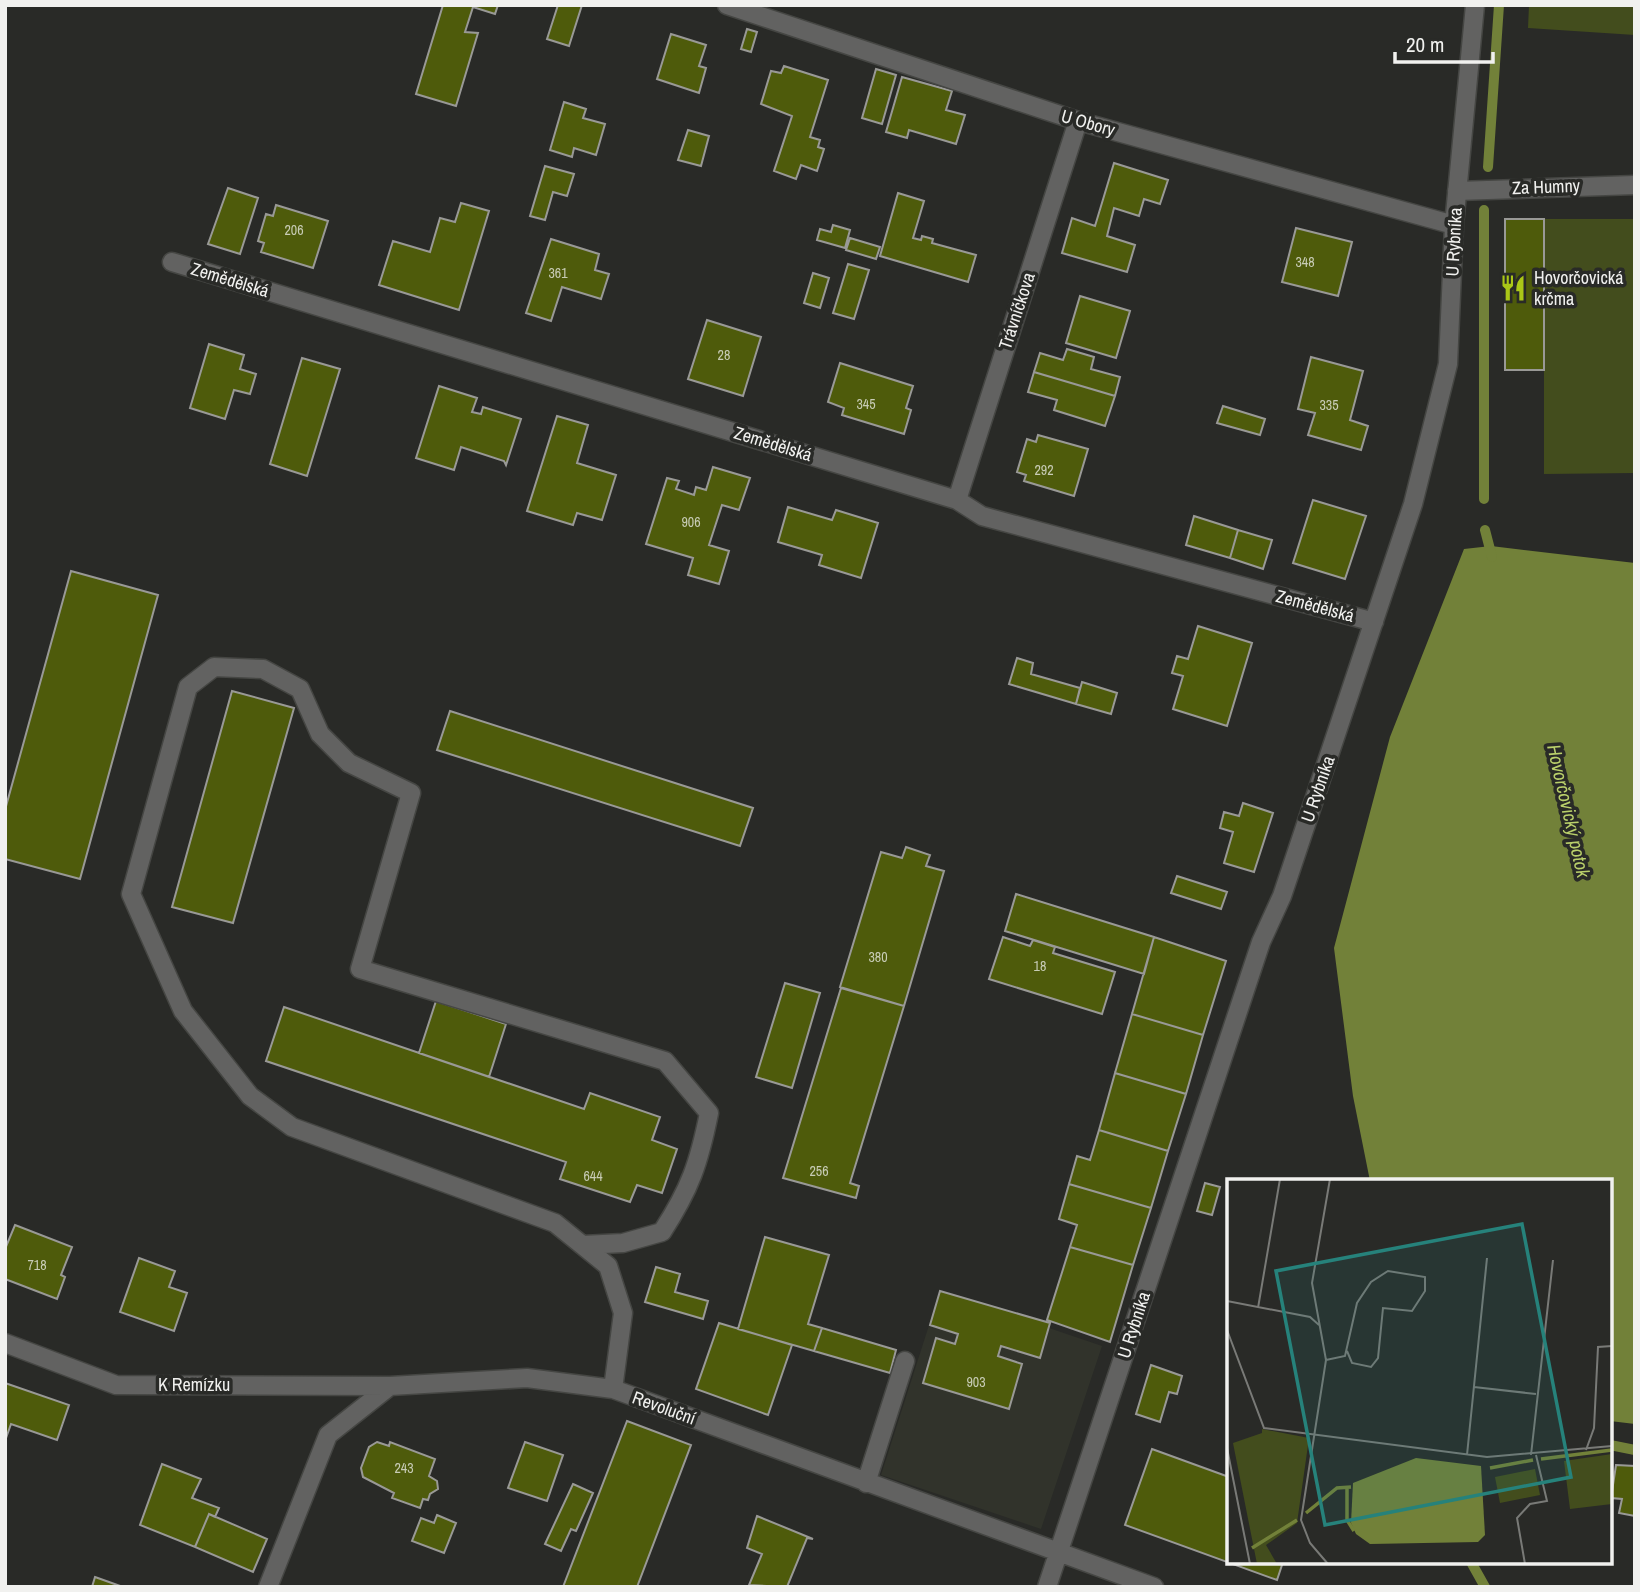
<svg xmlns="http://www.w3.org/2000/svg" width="1640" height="1592" font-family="'Archivo Narrow',sans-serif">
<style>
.built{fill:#31332b}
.green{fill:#434d1d}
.water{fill:#728139}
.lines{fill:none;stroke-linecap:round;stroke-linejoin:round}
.stream{stroke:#728139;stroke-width:10}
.building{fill:#4e5b0b;stroke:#999996;stroke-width:2}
.minor-casing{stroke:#454643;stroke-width:21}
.minor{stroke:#626261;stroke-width:18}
.labels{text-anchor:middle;stroke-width:7;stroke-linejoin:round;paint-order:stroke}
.number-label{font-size:14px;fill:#c8ccb6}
.street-label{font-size:18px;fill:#f1f1ef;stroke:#292a27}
.poi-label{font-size:18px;fill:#f1f1ef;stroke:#292a27;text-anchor:start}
.water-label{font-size:19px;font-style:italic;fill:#bad06b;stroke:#292a27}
.inset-river{fill:none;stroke:#728139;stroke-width:3.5}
.inset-road{fill:none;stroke:#797a77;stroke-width:2}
.view{fill:#26827b;fill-opacity:0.15;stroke:#26827b;stroke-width:3.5}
.inset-edge{fill:none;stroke:#f1f1ef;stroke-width:3.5}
</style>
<rect width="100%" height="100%" fill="#292a27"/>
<path class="built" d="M940,1291L1102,1346L1041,1529L881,1475Z"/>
<path class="green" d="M1529,5H1635V35L1528,28Z
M1544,219H1635V473L1544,474Z"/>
<path class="water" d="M1491,546L1635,563V1424L1610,1421V1181H1370L1353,1096L1334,948L1390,737L1464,549Z"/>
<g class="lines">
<path class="stream" d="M1488,167L1499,5
M1484,499V210
M1485,530L1492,557
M1610,1445L1635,1450
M1471,1562L1485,1587"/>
</g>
<path class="building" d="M443,5H498L495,14L473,7L465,32L478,33L456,106L416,94Z
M558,5H582L569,46L547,39Z
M747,29L757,32L751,52L741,49Z
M671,34L706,45L699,66L706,68L699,93L657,79Z
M784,66L828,80L810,137L820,140L818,147L824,149L817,171L801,165L796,179L774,171L792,116L761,104L771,71L781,73Z
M876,69L896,75L882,124L862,118Z
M902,77L952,91L946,110L965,115L956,144L909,130L907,138L886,132Z
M564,102L586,109L583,118L605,124L596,155L574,148L572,157L550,150Z
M688,130L709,136L701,166L678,160Z
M1114,163L1168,180L1160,204L1144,199L1139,216L1114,208L1107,236L1135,245L1127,272L1062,253L1072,218L1095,226Z
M545,166L574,174L567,196L553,192L545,220L530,216Z
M228,188L258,198L240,254L208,244Z
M898,193L924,201L913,238L921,240L922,236L933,239L932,243L976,255L968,282L880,256Z
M461,203L489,211L459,310L379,285L393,241L430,252L440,218L455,222Z
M276,205L328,221L313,268L261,252L264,243L258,241L266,214L273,216Z
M1505,219H1544V370H1505Z
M833,225L850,230L845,248L817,240L820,229L831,232Z
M1296,228L1352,242L1338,296L1282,282Z
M850,238L880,247L876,259L846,250Z
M551,239L599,254L595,270L609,274L601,299L562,287L551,321L526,313Z
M848,264L869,270L854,319L833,313Z
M813,273L829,278L820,308L804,303Z
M1080,296L1130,311L1116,358L1066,343Z
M707,320L761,337L743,396L688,379Z
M209,344L244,355L240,369L256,374L250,394L234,390L225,419L190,408Z
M1067,349L1094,357L1091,369L1120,377L1115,396L1034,372L1040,353L1063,360Z
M1311,357L1363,371L1350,420L1368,426L1361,450L1308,435L1315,413L1298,409Z
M302,358L340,369L307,476L270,464Z
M840,363L913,386L906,408L911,410L904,434L842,415L844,408L828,402Z
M1034,372L1115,396L1105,426L1054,410L1057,400L1028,392Z
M439,386L477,398L472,412L481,414L483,407L521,419L506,465L504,461L461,447L454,470L416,458Z
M1223,406L1265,419L1260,435L1217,423Z
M557,416L588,425L577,463L616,475L602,520L577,513L573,525L527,511Z
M1038,435L1088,449L1074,496L1024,481L1026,475L1017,472L1027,439L1036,442Z
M713,467L750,478L739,510L722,505L709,545L729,551L719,584L688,575L693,558L646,544L667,478L679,481L676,489L694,495L696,487L706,490Z
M1313,500L1366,516L1345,579L1293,563Z
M788,507L832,520L836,510L878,523L861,578L819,565L822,555L778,542Z
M1194,516L1238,530L1230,558L1186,545Z
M1238,530L1272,540L1263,569L1230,558Z
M71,571L158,595L80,879L5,859V810Z
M1198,626L1252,643L1227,726L1173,709L1183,676L1172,673L1177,656L1188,659Z
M1017,658L1033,663L1031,674L1080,688L1076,704L1009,684Z
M1082,682L1117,693L1111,714L1076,704Z
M232,691L294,708L233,923L172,907Z
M450,711L753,808L740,846L437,750Z
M1243,803L1273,813L1254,872L1224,863L1233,832L1220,828L1224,812L1239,816Z
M906,847L930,855L926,866L944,871L904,1006L840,987L881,852L902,858Z
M1177,876L1227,892L1221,909L1171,893Z
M1016,894L1154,937L1144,974L1005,931Z
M1003,937L1030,946L1033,940L1055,947L1053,953L1115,972L1102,1014L989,979Z
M1154,937L1226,961L1203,1035L1132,1014Z
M785,983L820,993L792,1088L756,1077Z
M841,988L904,1006L850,1183L859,1186L856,1198L783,1178Z
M436,1001L506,1024L489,1077L419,1053Z
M284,1007L584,1109L590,1093L660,1117L652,1140L677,1149L662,1193L637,1185L630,1202L560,1179L566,1162L266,1061Z
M1132,1014L1203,1035L1186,1094L1115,1073Z
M1115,1073L1186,1094L1168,1151L1099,1130Z
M1099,1130L1168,1151L1151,1208L1069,1184L1077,1156L1090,1160Z
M1205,1183L1220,1187L1212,1215L1197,1211Z
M1069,1184L1151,1208L1133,1265L1070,1247L1077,1225L1059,1219Z
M15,1225L72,1247L61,1275L65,1277L57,1299L5,1279V1249Z
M765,1237L829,1255L808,1324L822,1328L814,1351L738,1329Z
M1070,1247L1133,1265L1110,1342L1047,1320Z
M139,1258L175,1271L169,1287L187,1293L174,1331L120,1312Z
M656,1267L680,1274L675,1292L708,1301L703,1319L645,1302Z
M940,1291L1050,1323L1040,1358L1001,1346L998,1356L1022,1364L1009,1409L923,1383L936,1338L955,1344L958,1334L930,1325Z
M719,1323L792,1345L768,1415L696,1389Z
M822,1328L896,1350L890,1373L814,1351Z
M1151,1365L1182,1376L1177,1394L1169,1392L1160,1422L1136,1414Z
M5,1383L69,1405L57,1440L11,1424L5,1441Z
M627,1421L691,1445L637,1587H563Z
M377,1442L389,1446L390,1442L435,1459L429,1476L437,1481L438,1489L430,1494L428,1500L423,1499L420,1508L392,1498L394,1493L363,1477L361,1468L369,1447Z
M525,1442L563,1455L547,1501L508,1488Z
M1152,1449L1229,1477V1562H1283L1277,1580L1125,1525Z
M162,1464L201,1479L192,1498L219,1508L215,1517L209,1514L195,1547L140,1525Z
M1616,1465L1635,1466V1516L1619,1513L1622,1499L1611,1498Z
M573,1484L593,1493L576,1531L571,1529L561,1551L545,1544Z
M209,1514L267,1539L253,1572L195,1547Z
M437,1515L456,1523L444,1553L412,1541L421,1518L434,1523Z
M757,1516L813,1539L807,1538L787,1587L749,1585L762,1554L747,1548Z
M95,1577L123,1587H92Z"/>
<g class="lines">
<g class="minor-casing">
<path id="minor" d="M727,5L1078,121L1454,225
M1457,191L1635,185
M172,262L957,500L982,516L1374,622
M957,500L1078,121
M583,1245L623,1243L662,1232C690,1189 699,1163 709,1113L665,1061L360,969L411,793L349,763L320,734L300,689L263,669L214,667L188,687L131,894L183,1011L250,1096L292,1127L555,1223L608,1266L623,1313L613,1389
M5,1343L116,1385L390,1386L527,1378L613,1389L1154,1587
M866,1483L905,1361
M268,1587L328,1435L390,1386
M1047,1587L1261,942L1282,896L1413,504L1448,364L1454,225L1475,5"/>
</g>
<use href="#minor" class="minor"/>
</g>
<defs>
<g id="restaurant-bare" transform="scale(2.1)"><path d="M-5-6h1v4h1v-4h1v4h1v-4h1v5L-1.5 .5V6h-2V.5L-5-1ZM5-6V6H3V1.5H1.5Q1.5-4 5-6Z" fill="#aac717" stroke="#292a27" stroke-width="2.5" paint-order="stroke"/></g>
</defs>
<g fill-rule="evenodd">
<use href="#restaurant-bare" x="1513" y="288"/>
</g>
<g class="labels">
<g class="number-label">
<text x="294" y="235">206</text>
<text x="1305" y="267">348</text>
<text x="558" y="278">361</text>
<text x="724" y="360">28</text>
<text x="866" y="409">345</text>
<text x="1329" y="410">335</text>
<text x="1044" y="475">292</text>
<text x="691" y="527">906</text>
<text x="878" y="962">380</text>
<text x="1040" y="971">18</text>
<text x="819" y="1176">256</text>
<text x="593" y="1181">644</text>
<text x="37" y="1270">718</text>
<text x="976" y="1387">903</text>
<text x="404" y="1473">243</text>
</g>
<g class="street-label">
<text transform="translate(1088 123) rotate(16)" y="6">U Obory</text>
<text transform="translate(1546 187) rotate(-2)" y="6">Za Humny</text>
<text transform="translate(1454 242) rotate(-87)" y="6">U Rybníka</text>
<text transform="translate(230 280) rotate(17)" y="6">Zemědělská</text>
<text transform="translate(1017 311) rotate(-72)" y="6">Trávníčkova</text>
<text transform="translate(773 444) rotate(17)" y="6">Zemědělská</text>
<text transform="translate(1315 606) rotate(15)" y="6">Zemědělská</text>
<text transform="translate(1318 789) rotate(-71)" y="6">U Rybníka</text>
<text transform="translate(1134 1325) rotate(-72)" y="6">U Rybníka</text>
<text x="194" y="1391">K Remízku</text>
<text transform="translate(664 1408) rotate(20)" y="6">Revoluční</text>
</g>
<g class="poi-label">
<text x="1534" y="284">Hovorčovická<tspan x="1534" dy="21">krčma</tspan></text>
</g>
<g class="water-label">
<text transform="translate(1569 811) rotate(77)" y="7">Hovorčovický potok</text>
</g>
</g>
<g transform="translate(1227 1179)">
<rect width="385" height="385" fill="#292a27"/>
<path d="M35,250L82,259L70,344L39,366L50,385H30L6,264L35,254ZM385,275V325L343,330L337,282ZM308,290L313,316L273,324L268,298Z" fill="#434d1d"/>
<path d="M189,279L254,287L258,356L251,363L143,365L129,355L124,344L126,304Z" fill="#728139"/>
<path class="inset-river" d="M314,280L385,271M263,289L306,281M120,309V341L127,352M79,334L110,309L124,308M25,369L70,341"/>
<path class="inset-road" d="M0,122L83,138L92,146M31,129L53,0M0,151L37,249L260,278L385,267M99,181L118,177L130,124L144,103L161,92L198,98V112L185,132L156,129L151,179L144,188L125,184L120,172M247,208L309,215M0,269L23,385M359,271L367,249L371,168L385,167M240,276L260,79M304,276L326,81M101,385L83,364L74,341L99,181L85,104L103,0M298,385L290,339L303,325L320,322L309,276"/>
<path class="view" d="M295,45L344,298L98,346L49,92Z"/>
<rect width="385" height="385" class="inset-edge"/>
</g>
<rect width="1640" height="1592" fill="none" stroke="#f1f1ef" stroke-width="14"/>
<path d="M1395 52v10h98v-10" fill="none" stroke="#f1f1ef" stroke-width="3.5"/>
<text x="1406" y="52" font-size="21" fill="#f1f1ef" stroke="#292a27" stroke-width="5" paint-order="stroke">20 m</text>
</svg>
